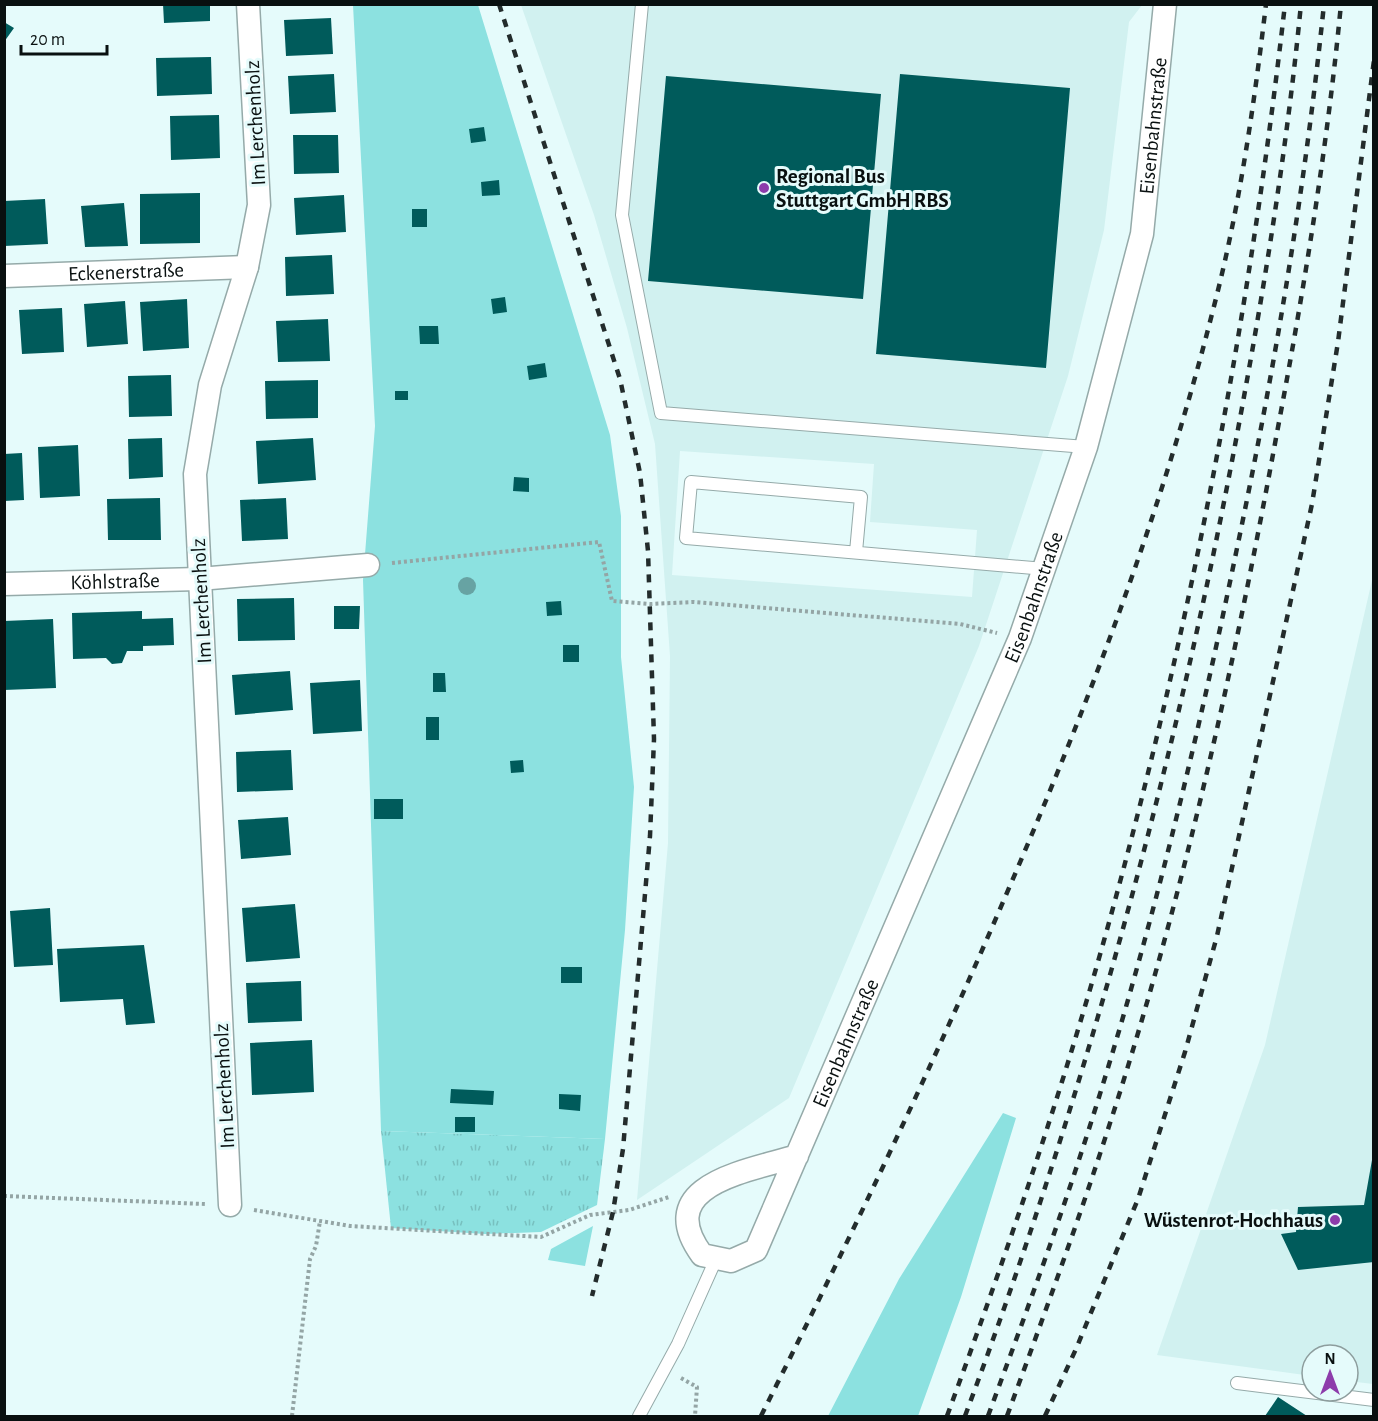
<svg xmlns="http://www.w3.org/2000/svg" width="1378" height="1421" font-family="'Alegreya Sans',sans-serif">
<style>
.built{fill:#d1f1f0;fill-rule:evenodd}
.park{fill:url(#park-tufts)}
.garden{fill:#8ce1e0}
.building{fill:#005b5b}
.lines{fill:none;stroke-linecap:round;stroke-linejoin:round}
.service-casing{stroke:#95aaa9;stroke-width:14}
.minor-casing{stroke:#95aaa9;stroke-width:25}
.path{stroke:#94a5a5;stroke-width:4;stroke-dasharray:3 3;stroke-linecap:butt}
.service{stroke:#fff;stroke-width:12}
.minor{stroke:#fff;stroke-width:22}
.rail{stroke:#232c2c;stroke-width:4.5;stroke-dasharray:8 8;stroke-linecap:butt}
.tree{fill:#67a3a3}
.poi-dot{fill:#8d3cab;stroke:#e5fbfb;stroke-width:2}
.labels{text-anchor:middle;stroke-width:6;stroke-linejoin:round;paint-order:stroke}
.street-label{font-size:21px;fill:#091010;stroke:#e5fbfb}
.poi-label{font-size:21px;font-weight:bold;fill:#091010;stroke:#e5fbfb;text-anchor:start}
</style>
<defs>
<pattern id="park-tufts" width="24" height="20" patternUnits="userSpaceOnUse" patternTransform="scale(1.5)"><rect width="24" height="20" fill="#8ce1e0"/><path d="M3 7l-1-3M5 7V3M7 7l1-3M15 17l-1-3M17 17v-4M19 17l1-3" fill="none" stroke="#77c0bf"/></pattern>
</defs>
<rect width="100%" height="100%" fill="#e5fbfb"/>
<path class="built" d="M521,5H1142L1129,22L1104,230L1068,376L979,646L789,1098L637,1200L668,843L670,656L655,444L627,328L594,215ZM680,451L874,464L870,522L977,530L972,597L672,575Z
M1373,576V1384L1348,1381V1355H1312V1376L1157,1355L1265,1045Z"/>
<path class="park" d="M381,1131L605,1139L597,1205L541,1232L485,1234L391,1228Z"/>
<path class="garden" d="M353,5H478L610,435L621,516V657L634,787L625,930L605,1139L381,1131L363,580L375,426Z
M1003,1113L1016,1118L961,1297L918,1416H828L899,1279Z
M593,1226L585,1266L548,1260L551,1249Z"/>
<path class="building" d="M163,4H210V21L164,23Z
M331,18L333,54L286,56L284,20Z
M4,22L14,28L4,42Z
M211,57L212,94L157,96L156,58Z
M334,74L336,112L290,114L288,76Z
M900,74L1070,88L1046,368L876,354Z
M666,76L881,94L863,299L648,281Z
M219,115L220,158L171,160L170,116Z
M484,127L486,141L471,143L469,129Z
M293,135H338L339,173L294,174Z
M499,180L500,195L482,196L481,182Z
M200,193V243L140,244V194Z
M344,195L346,232L296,235L294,198Z
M45,199L48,244L4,246V201Z
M124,203L128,246L85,247L81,206Z
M412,209H427V227H412Z
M332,255L334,294L286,296L285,257Z
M505,297L507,312L493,314L491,299Z
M187,299L189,348L143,351L140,302Z
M125,301L128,344L87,347L84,304Z
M62,308L64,352L22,354L19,310Z
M328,319L330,361L278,362L276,321Z
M419,326H438L439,344H420Z
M545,363L547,377L529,380L527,366Z
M171,375L172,416L129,417L128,376Z
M318,380V418L266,419L265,381Z
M395,391H408V400H395Z
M162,438L163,477L129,479L128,439Z
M313,438L316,480L258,484L256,441Z
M78,445L80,496L40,498L38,447Z
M22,453L24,500L4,501V454Z
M514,477L529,478V492L513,491Z
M160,498L161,540H108L107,499Z
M286,498L288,539L242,541L240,500Z
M294,598L295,640L238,641L237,599Z
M561,601L562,615L547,616L546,602Z
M334,606H360L359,629H334Z
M142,611V619L173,618L174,645L143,646V651H127L122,663L112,664L106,658L73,659L72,613Z
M53,619L56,688L4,690V621Z
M563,645H579V662H563Z
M290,671L293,710L235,715L232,675Z
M433,673H445L446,692H433Z
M360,680L362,731L313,734L310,683Z
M426,717H439V740H426Z
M291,750L293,790L237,792L236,752Z
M523,760L524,772L511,773L510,761Z
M374,799H403V819H374Z
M288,817L291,855L241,859L238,820Z
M295,904L300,958L246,962L242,908Z
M50,908L53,965L14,967L10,911Z
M144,945L155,1023L126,1025L123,999L60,1002L57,949Z
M561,967H582V983H561Z
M301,981L302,1021L248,1023L246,983Z
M312,1040L314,1092L252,1095L250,1043Z
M451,1089L494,1091L493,1105L450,1103Z
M559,1094L581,1095L580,1111L559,1109Z
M455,1117H475V1132H455Z
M1372,1160L1374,1262L1298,1270L1281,1234L1296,1232L1298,1207L1364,1205Z
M1278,1397L1307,1416H1265Z"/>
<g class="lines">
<g class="service-casing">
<path id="service" d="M642,4L622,215L661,413L1086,447
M856,552L861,497L691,482L686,538L1045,569
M1237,1383L1374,1400
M639,1416L678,1344L716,1259"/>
</g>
<g class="minor-casing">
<g id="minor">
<path id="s1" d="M4,276L247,267"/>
<path id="s2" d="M4,584L199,579L368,565"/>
<path id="s3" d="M797,1156C750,1171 650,1184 702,1255L731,1261L756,1250L1020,638L1086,447L1142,234L1165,4"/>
<path d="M230,1205L195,474L210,385L247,267L259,205L248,4"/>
</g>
</g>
<path class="path" d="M392,563L599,542L612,601L650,604L694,602L960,624L997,633
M4,1196L205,1204
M254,1210L350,1226L541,1237L590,1215L629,1210L669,1197
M681,1378L697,1387L695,1416
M292,1416L310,1259L316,1246L320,1221"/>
<use href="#service" class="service"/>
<use href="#minor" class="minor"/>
<path class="rail" d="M499,4L620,379L640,473L648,551L654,739L650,836L623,1149L613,1212L592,1296
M761,1416C847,1245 930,1072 1006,895C1088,705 1162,512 1213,310C1239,211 1254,106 1266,4
M947,1416C1004,1261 1058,1104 1103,944C1189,637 1249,321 1285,4
M965,1416C1088,1087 1180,749 1243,402C1267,271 1288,138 1301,4
M988,1416C1025,1316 1062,1215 1094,1113C1152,929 1197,742 1236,553C1274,372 1305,189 1324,4
M1007,1416C1043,1318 1079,1220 1111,1120C1183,898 1234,667 1276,438C1303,295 1327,150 1341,4
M1045,1416L1076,1349L1138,1199L1185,1052L1217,936L1312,504L1338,342L1374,60"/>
</g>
<circle class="tree" cx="467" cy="586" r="9"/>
<g class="poi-dot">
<circle cx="764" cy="188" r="6"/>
<circle cx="1335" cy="1220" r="6"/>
</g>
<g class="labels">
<g class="street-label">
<text transform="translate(255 123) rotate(-93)" y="7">Im Lerchenholz</text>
<text dy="7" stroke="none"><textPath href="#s3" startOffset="1428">Eisenbahnstraße</textPath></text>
<text dy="7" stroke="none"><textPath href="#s1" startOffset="122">Eckenerstraße</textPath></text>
<text dy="7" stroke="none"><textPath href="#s2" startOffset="111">Köhlstraße</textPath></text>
<text dy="7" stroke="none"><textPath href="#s3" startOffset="940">Eisenbahnstraße</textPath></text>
<text transform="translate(201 601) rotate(-93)" y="7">Im Lerchenholz</text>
<text dy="7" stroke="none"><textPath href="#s3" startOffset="456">Eisenbahnstraße</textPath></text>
<text transform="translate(224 1086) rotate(-93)" y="7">Im Lerchenholz</text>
</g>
<g class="poi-label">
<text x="776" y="183">Regional Bus<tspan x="776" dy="24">Stuttgart GmbH RBS</tspan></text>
<text x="1323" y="1227" text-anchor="end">Wüstenrot-Hochhaus</text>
</g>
</g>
<rect width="1378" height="1421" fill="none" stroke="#091010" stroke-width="12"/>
<g transform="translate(1330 1373)"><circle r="28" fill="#e5fbfb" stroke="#8d9d9d" stroke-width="1.5"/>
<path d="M0-4.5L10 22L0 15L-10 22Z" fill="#8d3cab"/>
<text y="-9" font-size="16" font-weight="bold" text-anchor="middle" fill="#091010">N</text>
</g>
<path d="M21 45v9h86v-9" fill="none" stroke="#091010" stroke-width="3"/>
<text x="30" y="45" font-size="18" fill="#091010" stroke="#e5fbfb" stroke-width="4.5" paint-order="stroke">20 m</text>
</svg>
